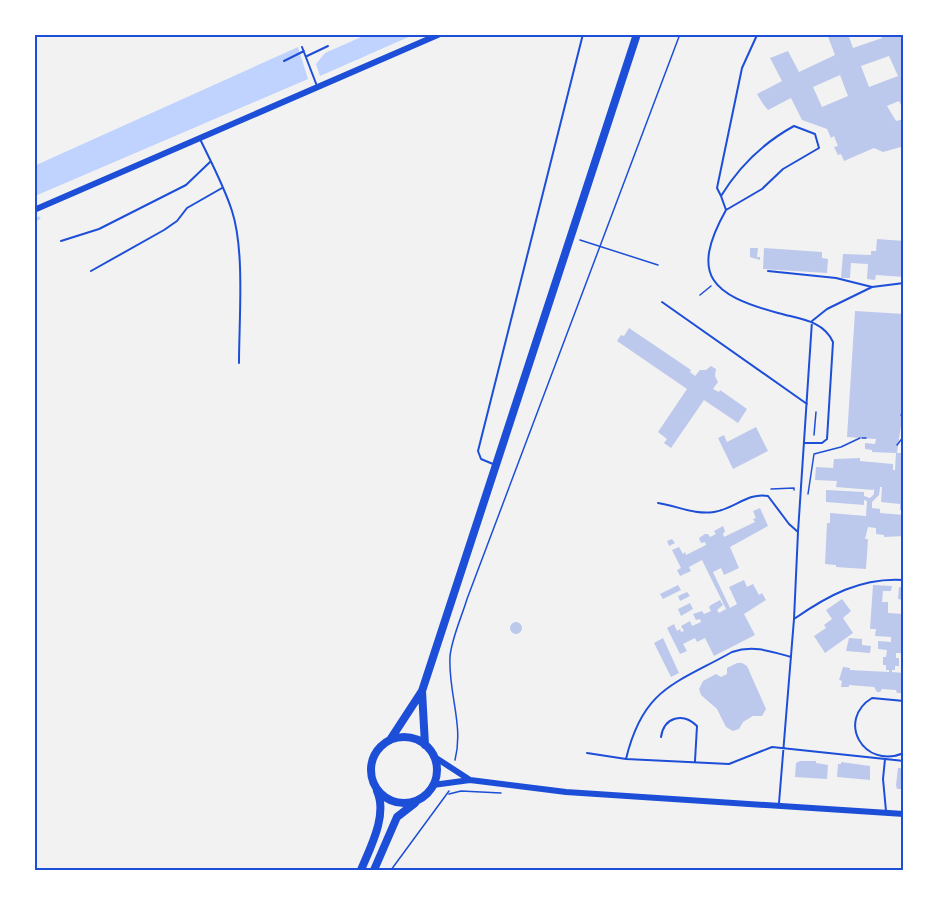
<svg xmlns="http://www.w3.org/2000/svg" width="938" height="905" font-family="Helvetica,sans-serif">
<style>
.water{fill:#bfd3fe}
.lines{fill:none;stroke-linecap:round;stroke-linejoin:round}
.stream{stroke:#bfd3fe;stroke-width:3}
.building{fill:#bdc9ec;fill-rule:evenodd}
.path{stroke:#1d4ed8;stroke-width:1.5}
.service{stroke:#1d4ed8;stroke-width:2}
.tertiary{stroke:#1d4ed8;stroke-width:6}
.trunk{stroke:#1d4ed8;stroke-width:8}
.neatline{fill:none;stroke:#1d4ed8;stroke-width:2}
</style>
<rect width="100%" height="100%" fill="#f2f2f2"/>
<path class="water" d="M368,34L413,35L320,76L316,64L325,53Z
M298,47L308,79L35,196L34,166Z"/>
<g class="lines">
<path class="stream" d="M34,220L39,218"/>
</g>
<path class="building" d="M827,34H848L853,48L882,38L881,34H904V111L899,101L887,106L896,121L904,119V146L883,152L874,148L844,161L841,154L838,155L834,147L838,146L834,136L831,138L827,129L802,120L791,98L768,110L763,104L757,94L782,81L770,58L788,51L799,72L835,55ZM889,56L898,76L869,87L861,66ZM840,75L848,96L822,107L813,87Z
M877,239L904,241V277L876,275L875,280L867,279L868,264L851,263L850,278H841L843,254L871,255V251H876Z
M750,248H758L757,257H760V260L750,257Z
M764,248L822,252V258L828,259L827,273L763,269Z
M855,311L904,314V405L897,453H904V510H900V504L881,502L882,487H880L879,495L872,502V508L880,509V513L904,515V536L884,537V535L876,534V528L868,527L865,539H868L866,569L836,567V565L825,564L827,523H830V513L866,516L867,501L864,500V505L826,502V490L864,492V496L870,498L874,494V488L873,490L836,487L837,481L815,480L816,467L833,468L834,459L860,458V461L893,464V470H895L896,453L872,452V450L865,449V443L875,444L876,439L847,437Z
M629,328L691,370L690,372L695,376L700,370H706L711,366L716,369L715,376L718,382L713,389L719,392L720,390L747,409L738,423L704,400L671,448L664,443L667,439L658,432L687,389L617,341L621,335L624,336Z
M756,427L768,451L733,469L718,438L724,435L727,442Z
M760,508L768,526L730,547L739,568L724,575L721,568L713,572L730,608L737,604L729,587L744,580L747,587L753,584L759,595L762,593L766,600L744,614L755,635L714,656L705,638L697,642L695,638L683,644L687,651L680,654L667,628L674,624L677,631L680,629L681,632L684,631L681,626L690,621L692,626L701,622L700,619L696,620L693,614L702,611L704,614L711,611L709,607L711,605L720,600L723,605L717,610L719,613L726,609L702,560L689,567L691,571L680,576L677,570L681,568L672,550L679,547L683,554L685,552L686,555L706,545L705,542L701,543L699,538L705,534H708L710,537L716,534L714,531L723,526L725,531L723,534L724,537L755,522L753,519L756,518L753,511Z
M672,539L675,543L669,546L667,541Z
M678,585L681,590L663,599L660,594Z
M873,585L892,586L891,591H883L882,602H888V613L904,614V653H896V658H899V666H895V670H892V672L904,673V691L901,693H897L896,690L882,689L880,692H877L874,687L849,685V687H841L842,681L839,680L843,667L850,668V670L889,672V670H886V665H883V657H886L887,650L878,649V641L891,642V637L875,636L876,629H870Z
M899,587H904V600L898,599Z
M687,592L690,596L680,601L678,596Z
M842,599L851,611L843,618L853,633L825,653L814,636L826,628L824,625L832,619L826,610Z
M690,603L693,609L681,616L678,609Z
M510 628a6 6 0 1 1 12 0a6 6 0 1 1-12 0Z
M663,638L679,673L671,677L654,643Z
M849,638L862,639V645L871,646L870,653L846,651Z
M737,663H742L747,666L766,709L762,716H753L743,722L739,729L733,731L726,727L717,709L701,695L699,689L703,681L716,674L721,677L727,674V668Z
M800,761H816V763L828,765L827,779L795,777L796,763Z
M841,762L870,766V780L837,777L838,764H841Z
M898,768H904V789H897L896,785Z"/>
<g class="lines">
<path class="path" d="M580,240L658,265
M700,295L711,286
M901,415L904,416
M814,435L816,412
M862,438H866
M897,445L904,436
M771,489L794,488V490
M808,494L814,454L841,447L860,438
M455,760C464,725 448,692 450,657C451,640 462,616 467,599L680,34
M449,794L461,791L501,793
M391,870L449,791"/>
<path class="service" d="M302,47L317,86
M307,56L328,46
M284,61L304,51
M200,139C211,162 224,186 232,211C245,251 239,319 239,363
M721,196L717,188L742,68L757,35
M726,210L762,189L783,169L819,148L815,134L794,126C763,143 740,165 721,196L726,210C689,276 712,295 778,313C799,319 823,320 833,342L827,439L822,443H805
M61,241L99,229L186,185L210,162
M91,271L164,230L177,221L187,208L222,188
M768,271L836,278L872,287L904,283
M662,302L807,404
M493,464L481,459L478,451L583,34
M658,503C678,506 694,515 714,512C734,509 748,492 768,496L789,524L798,532
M794,619C827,596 861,577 904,580
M904,701L872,698C836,720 863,770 904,753
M661,737C664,717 683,712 697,726L695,761
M587,753L626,759L729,764L772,747L904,761
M626,759C643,688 675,684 732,652C753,645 770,651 791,657
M885,759L883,779L886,811
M779,803L794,619L798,532L812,321L827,309L872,287"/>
<path class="tertiary" d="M34,210L440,34
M433,756L470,780
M433,785L470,780L566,792L904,814"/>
<path class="trunk" d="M422,691L425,745
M371 770a33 33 0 1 1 66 0a33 33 0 1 1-66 0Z
M390,740L422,691L637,34
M361,870C370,848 388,815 377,791
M374,870L397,817L415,803"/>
</g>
<rect width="938" height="905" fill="none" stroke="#ffffff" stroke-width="72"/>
<rect x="36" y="36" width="866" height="833" class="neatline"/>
</svg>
